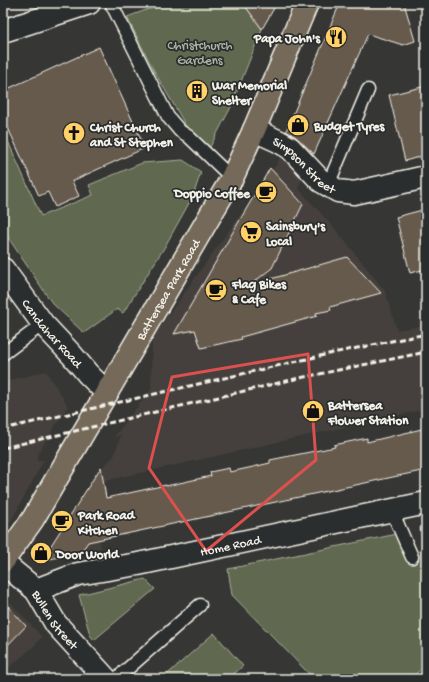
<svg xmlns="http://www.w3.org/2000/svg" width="429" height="682" font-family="'Gochi Hand',sans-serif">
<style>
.built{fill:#44413c}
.green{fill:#606950;stroke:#aaad9c}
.building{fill:#665a4d;stroke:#f4f1e8}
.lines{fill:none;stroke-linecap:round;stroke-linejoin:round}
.service-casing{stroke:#f4f1e8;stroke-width:15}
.minor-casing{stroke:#f4f1e8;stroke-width:25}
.trunk-casing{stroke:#f4f1e8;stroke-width:25}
.service{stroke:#2a2d2e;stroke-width:12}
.minor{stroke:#2a2d2e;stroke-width:22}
.trunk{stroke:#746a5a;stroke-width:22}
.rail{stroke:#f4f1e8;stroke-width:3;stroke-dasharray:6 3;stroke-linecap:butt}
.marked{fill:none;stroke:#dc504e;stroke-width:3;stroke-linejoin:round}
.labels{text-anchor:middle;stroke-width:3.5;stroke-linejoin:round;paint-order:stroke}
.poi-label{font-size:13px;font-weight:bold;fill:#f4f1e8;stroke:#2a2d2e;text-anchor:start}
.park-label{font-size:13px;fill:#b1b4a4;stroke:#2a2d2e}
.street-label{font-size:13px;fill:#f4f1e8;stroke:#2a2d2e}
</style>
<rect width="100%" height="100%" fill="#363634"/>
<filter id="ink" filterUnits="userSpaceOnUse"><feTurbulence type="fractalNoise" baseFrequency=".025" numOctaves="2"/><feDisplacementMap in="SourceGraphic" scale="8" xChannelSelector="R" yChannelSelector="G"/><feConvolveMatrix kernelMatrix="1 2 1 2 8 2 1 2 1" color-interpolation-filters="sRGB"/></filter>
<g filter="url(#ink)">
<path class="built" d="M339,3H382L298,188L337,231L385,291L397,330L426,325V409L104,481L106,498L92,502L101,548L55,558L46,552L92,482L90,479L114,456L121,435L114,437L151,389L152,338L276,165L297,123L314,79L308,77Z
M46,371L68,406L40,450L36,460H44L11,521L3,531V382Z
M8,600L42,637L34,646L3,673V605Z"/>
<path class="green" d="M165,3H243L262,29L230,109L210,147L186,126L153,69L127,17Z
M3,130L41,216L93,195L89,185L142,163L183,160L201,172L193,196L164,248L123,313L117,309L84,333L52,303L3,230Z
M426,526V665L410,679H314L232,595L228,569L397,534L404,556L411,557L423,548L420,528Z
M145,579L155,589L94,640L90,635L79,595Z
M214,633L243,666L228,679H162Z"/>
<path class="building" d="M243,3H277L262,29Z
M340,3H404L415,41L403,45L368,34L314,154L296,137L286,131Z
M99,47L145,148L72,181L79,196L55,207L48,192L39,196L3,117V91Z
M426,86V155L405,161L389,95Z
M270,168L303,204L272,268L250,285L347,257L381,293L330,307L331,310L316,313L317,316L241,337L242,339L201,348L195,330L174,334Z
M426,209V269L410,273L396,217Z
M426,428V470L88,542L81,552L41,561L101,467L106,498L166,485V486L211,476L210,472L229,468L230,472L253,467L270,463V460L335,447L334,445L367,438V442Z
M3,601L26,626L3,650Z"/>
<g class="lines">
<g class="service-casing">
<path id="service" d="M111,3L168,117L180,131L188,136L232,178
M328,185L368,90
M3,354L43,324
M392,511L412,557
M116,679L200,605"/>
</g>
<g class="minor-casing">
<g id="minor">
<path d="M3,31L89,3"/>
<path id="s1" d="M254,130L278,141L290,148L321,181L338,191L354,193L426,177"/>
<path id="s2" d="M3,269L43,324L72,355L88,374L107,393"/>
<path id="s3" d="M3,563L36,590L56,624L106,679"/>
<path id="s4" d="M36,590L78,574L138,564L426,503"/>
</g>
</g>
<g class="trunk-casing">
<g id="trunk">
<path id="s5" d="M3,561L33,519L232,178L254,130L307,3"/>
</g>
</g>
<use href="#service" class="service"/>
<use href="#minor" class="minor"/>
<use href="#trunk" class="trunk"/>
<path class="rail" d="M3,429L333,353L426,334
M3,448L295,379L426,352"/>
</g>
</g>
<path class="marked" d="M308,354L316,460L206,551L149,468L172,377Z"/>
<defs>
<g id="restaurant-disc" transform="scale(1.15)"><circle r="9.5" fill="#ffd166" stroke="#2a2d2e"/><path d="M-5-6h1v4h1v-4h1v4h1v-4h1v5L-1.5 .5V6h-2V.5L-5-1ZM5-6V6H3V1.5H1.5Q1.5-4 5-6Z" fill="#111"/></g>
<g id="building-disc" transform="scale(1.15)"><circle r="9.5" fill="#ffd166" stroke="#2a2d2e"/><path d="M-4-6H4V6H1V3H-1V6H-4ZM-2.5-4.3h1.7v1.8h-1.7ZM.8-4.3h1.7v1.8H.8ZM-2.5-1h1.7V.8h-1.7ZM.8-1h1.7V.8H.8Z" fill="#111"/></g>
<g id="shop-disc" transform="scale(1.15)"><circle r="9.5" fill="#ffd166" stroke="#2a2d2e"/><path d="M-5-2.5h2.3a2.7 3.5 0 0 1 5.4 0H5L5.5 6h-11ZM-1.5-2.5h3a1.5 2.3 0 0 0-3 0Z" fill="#111"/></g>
<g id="church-disc" transform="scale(1.15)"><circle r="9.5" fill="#ffd166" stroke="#2a2d2e"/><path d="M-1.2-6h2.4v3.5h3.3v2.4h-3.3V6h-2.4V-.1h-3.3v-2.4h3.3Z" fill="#111"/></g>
<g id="cafe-disc" transform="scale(1.15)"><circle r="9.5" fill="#ffd166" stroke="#2a2d2e"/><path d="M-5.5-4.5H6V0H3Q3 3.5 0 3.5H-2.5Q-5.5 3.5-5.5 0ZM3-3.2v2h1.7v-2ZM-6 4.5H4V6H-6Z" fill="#111"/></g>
<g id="supermarket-disc" transform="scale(1.15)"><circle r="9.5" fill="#ffd166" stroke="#2a2d2e"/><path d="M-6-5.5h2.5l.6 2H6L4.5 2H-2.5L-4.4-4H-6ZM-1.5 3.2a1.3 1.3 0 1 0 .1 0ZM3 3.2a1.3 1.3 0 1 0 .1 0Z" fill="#111"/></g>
</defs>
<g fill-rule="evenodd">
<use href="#restaurant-disc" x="336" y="37"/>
<use href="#building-disc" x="197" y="91"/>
<use href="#shop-disc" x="298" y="125"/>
<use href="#church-disc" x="74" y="133"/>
<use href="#cafe-disc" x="266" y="192"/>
<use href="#supermarket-disc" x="251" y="232"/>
<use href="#cafe-disc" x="216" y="290"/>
<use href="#shop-disc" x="313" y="411"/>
<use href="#cafe-disc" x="62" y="521"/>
<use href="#shop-disc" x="41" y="553"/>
</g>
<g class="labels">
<g class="poi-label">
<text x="320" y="42" text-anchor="end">Papa John's</text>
<text x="212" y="89">War Memorial<tspan x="212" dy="15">Shelter</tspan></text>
<text x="314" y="130">Budget Tyres</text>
<text x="90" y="131">Christ Church<tspan x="90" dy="15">and St Stephen</tspan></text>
<text x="250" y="197" text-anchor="end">Doppio Coffee</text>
<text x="266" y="230">Sainsbury's<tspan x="266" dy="15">Local</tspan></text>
<text x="232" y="288">Flag Bikes<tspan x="232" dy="15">&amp; Cafe</tspan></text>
<text x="328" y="409">Battersea<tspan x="328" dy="15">Flower Station</tspan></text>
<text x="78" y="519">Park Road<tspan x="78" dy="15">Kitchen</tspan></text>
<text x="56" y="558">Door World</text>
</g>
<g class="park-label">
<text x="200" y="49">Christchurch<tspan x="200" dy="15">Gardens</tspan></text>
</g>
<g class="street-label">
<text dy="5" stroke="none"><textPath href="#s1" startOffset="62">Simpson Street</textPath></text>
<text dy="5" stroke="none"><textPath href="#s5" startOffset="318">Battersea Park Road</textPath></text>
<text dy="5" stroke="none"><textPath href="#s2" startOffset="81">Candahar Road</textPath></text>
<text dy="5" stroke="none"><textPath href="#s4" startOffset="200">Home Road</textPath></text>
<text dy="5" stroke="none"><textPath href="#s3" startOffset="78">Bullen Street</textPath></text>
</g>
</g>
<rect width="429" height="682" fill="none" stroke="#2a2d2e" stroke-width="16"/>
<rect x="8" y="8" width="413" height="666" fill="none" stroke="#f4f1e8" stroke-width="1.5" filter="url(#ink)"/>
</svg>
